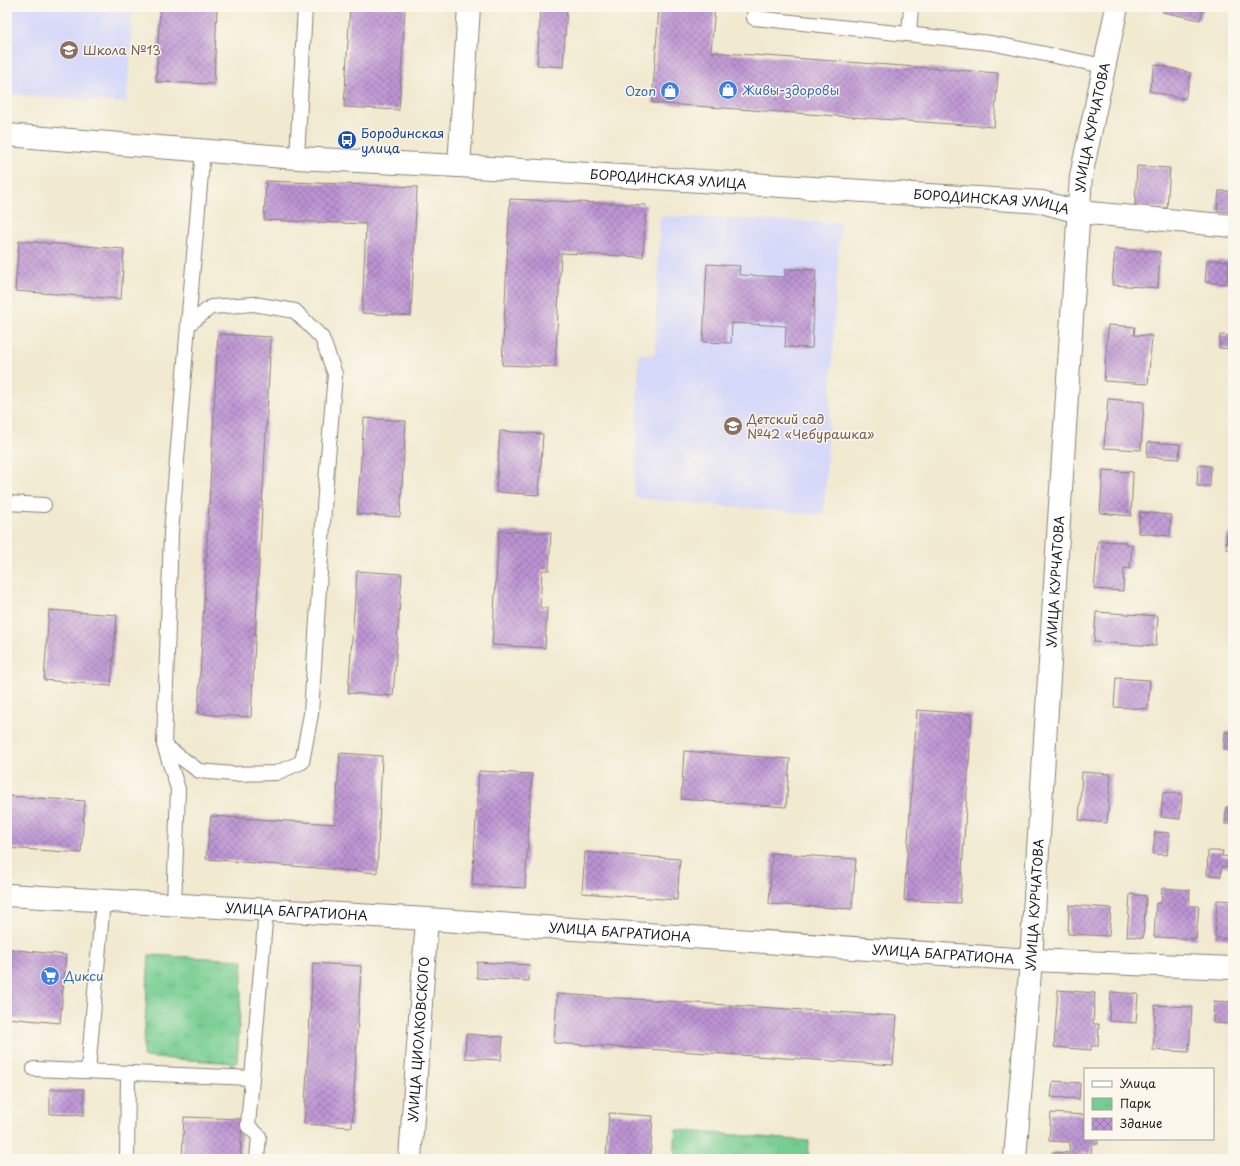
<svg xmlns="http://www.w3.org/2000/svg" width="1240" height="1166" font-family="'Playpen Sans',sans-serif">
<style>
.built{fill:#d5d8f9}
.park{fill:url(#park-tufts);stroke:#4a7557}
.building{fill:url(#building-cross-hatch)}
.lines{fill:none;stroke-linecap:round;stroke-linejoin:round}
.service-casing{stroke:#868276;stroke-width:16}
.minor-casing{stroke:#868276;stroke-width:24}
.tertiary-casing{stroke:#868276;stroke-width:24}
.service{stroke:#fff;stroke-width:14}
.minor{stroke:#fff;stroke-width:22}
.tertiary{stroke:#fff;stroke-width:22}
.labels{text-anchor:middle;stroke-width:3;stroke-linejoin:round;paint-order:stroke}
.education-label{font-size:13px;fill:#785e54;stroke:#fbf7ec;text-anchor:start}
.shop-label{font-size:13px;fill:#366cbe;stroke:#fbf7ec;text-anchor:start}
.street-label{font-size:13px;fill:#1c1c1c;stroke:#fbf7ec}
.transit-label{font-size:13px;fill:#164399;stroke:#fbf7ec;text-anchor:start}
</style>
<defs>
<pattern id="park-tufts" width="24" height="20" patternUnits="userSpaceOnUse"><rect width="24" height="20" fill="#77ce92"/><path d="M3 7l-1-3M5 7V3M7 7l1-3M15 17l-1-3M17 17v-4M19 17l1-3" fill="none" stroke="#66b07d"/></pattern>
<pattern id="building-cross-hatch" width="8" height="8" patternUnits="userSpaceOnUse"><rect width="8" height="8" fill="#bc93d3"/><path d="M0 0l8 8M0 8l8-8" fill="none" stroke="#9877aa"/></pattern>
</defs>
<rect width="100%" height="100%" fill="#fbf7ec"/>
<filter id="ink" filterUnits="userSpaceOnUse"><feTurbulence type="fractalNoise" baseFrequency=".025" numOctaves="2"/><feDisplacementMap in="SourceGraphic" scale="8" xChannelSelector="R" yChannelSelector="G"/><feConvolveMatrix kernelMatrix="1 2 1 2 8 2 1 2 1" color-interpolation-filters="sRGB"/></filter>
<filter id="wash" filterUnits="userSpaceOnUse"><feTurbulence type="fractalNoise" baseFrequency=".012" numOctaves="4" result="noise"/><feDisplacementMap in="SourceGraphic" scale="16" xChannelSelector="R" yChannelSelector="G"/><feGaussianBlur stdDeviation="0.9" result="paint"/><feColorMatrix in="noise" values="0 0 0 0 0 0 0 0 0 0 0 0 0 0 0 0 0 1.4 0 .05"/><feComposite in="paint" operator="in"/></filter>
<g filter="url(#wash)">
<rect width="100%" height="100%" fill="#f1e9d0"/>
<path class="built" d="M7,7H133L127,103L7,94Z
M660,216L840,223L824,515L634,498L639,354L655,355Z"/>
<path class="park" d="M149,955L243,960L237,1063L143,1057Z
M676,1130L809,1141L808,1159H674Z"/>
<g id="blocks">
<path class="building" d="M160,7H217L214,84L156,82Z
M350,7H405L399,110L344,107Z
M541,7H567L563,67L537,65Z
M659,7H715L711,52L998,73L994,127L652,103Z
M1164,7H1204L1200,20L1163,12Z
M1155,64L1191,73L1185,99L1149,91Z
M1137,166L1170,168L1167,208L1135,207Z
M266,181L417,187L411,316L362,313L366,224L264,220Z
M1219,191H1233L1232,212L1217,211Z
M510,199L646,205L643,257L561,253L555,367L502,365Z
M19,241L124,249L121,299L15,291Z
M1115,249L1160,252L1158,288L1112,285Z
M1207,260L1229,261L1227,284L1205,282Z
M707,264L740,266L739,275L785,277V269L816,270L812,348L785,347L786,326L732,323L731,343L703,342Z
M1108,325L1135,327L1134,335L1152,336L1148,384L1104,381Z
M218,334L271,337L251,717L198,714Z
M1220,335L1233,336V349L1219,348Z
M1108,399L1144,402L1141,450L1104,448Z
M364,418L406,421L400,517L357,514Z
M500,431L543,434L539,495L496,492Z
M1148,442L1180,444L1179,459L1147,457Z
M1198,465L1211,466L1210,486H1197Z
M1103,470L1133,472L1131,516L1100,513Z
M1140,512L1171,515L1170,536L1138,533Z
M499,531L551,533L549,570H542L540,608H547L545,648L492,645Z
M1227,534H1233V550L1226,549Z
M1098,541L1126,542V544L1132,545L1130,569L1124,568L1123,591L1094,589Z
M357,571L402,574L393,696L348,693Z
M49,610L117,615L111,686L44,680Z
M1096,612L1158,616L1156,646L1094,642Z
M1116,678L1150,680L1148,709L1114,707Z
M917,710L972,714L960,903L904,900Z
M1225,732H1233V751L1224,750Z
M684,751L790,759L786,807L681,799Z
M340,753L382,756L377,873L206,859L211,816L335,824Z
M479,771L532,774L525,888L472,885Z
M1082,772L1111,774L1107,823L1079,820Z
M1163,792L1182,794L1180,819L1161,817Z
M7,796L85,801L81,853L7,848Z
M1226,807H1233V824H1225Z
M1155,832L1169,833L1167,855L1153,854Z
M1208,851H1223L1222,856L1230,857L1229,867L1222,866L1221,876L1207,875Z
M585,852L680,859L677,900L582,893Z
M772,853L856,859L852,909L769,904Z
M1162,888L1190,890L1189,906H1199L1196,939L1154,937L1156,903H1161Z
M1130,894L1146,896L1143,938L1127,936Z
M1217,900L1233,901V939L1215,938Z
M1069,905L1111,908L1109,936L1068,934Z
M7,949L66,955L60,1023L7,1018Z
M477,962L530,965L529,981L477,978Z
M313,963L361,966L352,1127L304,1124Z
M1058,990L1095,993L1093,1024H1099L1098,1046H1091V1050L1054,1047Z
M1111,992L1138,994L1136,1023L1109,1021Z
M557,994L897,1016L893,1065L554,1043Z
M1214,1001L1231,1002L1229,1024L1213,1023Z
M1155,1005L1192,1007L1189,1052L1153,1050Z
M466,1034L503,1037L501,1060L465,1058Z
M1053,1081L1080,1083L1079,1099L1051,1097Z
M50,1089H84V1115L50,1114Z
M609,1113L653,1116L650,1159H606Z
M1051,1113L1085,1115V1139H1098V1144H1092L1091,1154L1080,1153L1079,1159H1052V1152L1069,1153L1070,1142L1049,1141Z
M184,1117L242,1119L240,1159H182Z
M878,1155L928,1158V1159H878Z"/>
</g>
</g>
<g filter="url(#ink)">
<use href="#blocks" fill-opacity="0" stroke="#868276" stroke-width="1"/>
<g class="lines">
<g class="service-casing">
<path id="service" d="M755,7L754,18L991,43L1104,66
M909,34L911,7
M297,158L305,7
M188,325L203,150
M7,503L44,505
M164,745L199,771L233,774L276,773L302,762L311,714L325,493L335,374L322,338L295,311L254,304L211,307L188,325L171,533L164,745L178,789L174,905
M34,1069L252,1078
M88,1071L103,901
M127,1159L128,1073
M257,1159L259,1136L248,1126L266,910"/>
</g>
<g class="minor-casing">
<g id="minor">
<path d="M1078,212L1233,226"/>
<path id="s1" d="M7,895L427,919L1031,960L1233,968"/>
<path id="s2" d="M410,1159L427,919"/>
</g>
</g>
<g class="tertiary-casing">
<g id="tertiary">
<path id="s3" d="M7,135L297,158L459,166L1042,202L1078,212"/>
<path d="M459,166L469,7"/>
<path id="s4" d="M1015,1159L1031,960L1081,176L1117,7"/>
</g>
</g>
<use href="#service" class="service"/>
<use href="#minor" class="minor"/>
<use href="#tertiary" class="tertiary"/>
</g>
</g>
<defs>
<g id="school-disc" transform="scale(1)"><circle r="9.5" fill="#8d6e63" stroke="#fbf7ec"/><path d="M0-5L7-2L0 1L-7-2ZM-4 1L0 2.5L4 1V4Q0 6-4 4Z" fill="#fff"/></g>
<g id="shop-disc" transform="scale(1)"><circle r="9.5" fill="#3f7fe0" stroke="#fbf7ec"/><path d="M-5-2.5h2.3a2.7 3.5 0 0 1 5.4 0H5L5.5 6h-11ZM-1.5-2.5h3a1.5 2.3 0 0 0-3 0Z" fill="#fff"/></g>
<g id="bus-disc" transform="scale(1)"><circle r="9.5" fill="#1a4fb4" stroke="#fbf7ec"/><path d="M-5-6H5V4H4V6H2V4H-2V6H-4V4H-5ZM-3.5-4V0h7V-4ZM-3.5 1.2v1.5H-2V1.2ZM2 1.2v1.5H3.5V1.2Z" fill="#fff"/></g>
<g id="supermarket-disc" transform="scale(1)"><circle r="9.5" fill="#3f7fe0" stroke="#fbf7ec"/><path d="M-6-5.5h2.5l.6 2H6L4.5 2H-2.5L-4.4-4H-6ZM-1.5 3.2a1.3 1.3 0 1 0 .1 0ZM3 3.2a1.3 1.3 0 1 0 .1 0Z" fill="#fff"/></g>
</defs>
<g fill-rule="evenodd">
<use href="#school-disc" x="69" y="50"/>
<use href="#shop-disc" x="728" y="90"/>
<use href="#shop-disc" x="670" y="91"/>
<use href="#bus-disc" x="347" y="140"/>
<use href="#school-disc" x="733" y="426"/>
<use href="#supermarket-disc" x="50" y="976"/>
</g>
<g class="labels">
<g class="education-label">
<text x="83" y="55">Школа №13</text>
<text x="747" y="424">Детский сад<tspan x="747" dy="15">№42 «Чебурашка»</tspan></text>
</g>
<g class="shop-label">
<text x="742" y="95">Живы-здоровы</text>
<text x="656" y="96" text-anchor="end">Ozon</text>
<text x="64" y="981">Дикси</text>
</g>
<g class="street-label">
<text dy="5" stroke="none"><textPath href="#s4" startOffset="1035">УЛИЦА КУРЧАТОВА</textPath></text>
<text dy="5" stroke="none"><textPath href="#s3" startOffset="663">БОРОДИНСКАЯ УЛИЦА</textPath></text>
<text dy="5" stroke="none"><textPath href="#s3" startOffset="987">БОРОДИНСКАЯ УЛИЦА</textPath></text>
<text dy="5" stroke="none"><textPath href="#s4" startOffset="579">УЛИЦА КУРЧАТОВА</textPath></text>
<text dy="5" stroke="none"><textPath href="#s4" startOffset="255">УЛИЦА КУРЧАТОВА</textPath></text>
<text dy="5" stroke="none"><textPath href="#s1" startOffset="290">УЛИЦА БАГРАТИОНА</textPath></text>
<text dy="5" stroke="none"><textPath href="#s1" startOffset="614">УЛИЦА БАГРАТИОНА</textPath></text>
<text dy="5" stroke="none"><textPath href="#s1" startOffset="938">УЛИЦА БАГРАТИОНА</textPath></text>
<text dy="5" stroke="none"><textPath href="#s2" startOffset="120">УЛИЦА ЦИОЛКОВСКОГО</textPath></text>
</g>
<g class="transit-label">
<text x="361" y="138">Бородинская<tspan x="361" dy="15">улица</tspan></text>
</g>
</g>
<rect width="1240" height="1166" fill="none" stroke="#fbf7ec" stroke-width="24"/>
<rect x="1084" y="1068" width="130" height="72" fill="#fbf7ec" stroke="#a29f99"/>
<rect x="1092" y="1081" width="20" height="6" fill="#ffffff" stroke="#a29f99"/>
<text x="1120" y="1088" font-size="12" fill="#1c1c1c">Улица</text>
<rect x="1092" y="1098" width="20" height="12" fill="url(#park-tufts)" stroke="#a29f99"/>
<text x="1120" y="1108" font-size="12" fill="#1c1c1c">Парк</text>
<rect x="1092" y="1118" width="20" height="12" fill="url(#building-cross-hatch)" stroke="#a29f99"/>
<text x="1120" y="1128" font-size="12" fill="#1c1c1c">Здание</text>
</svg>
